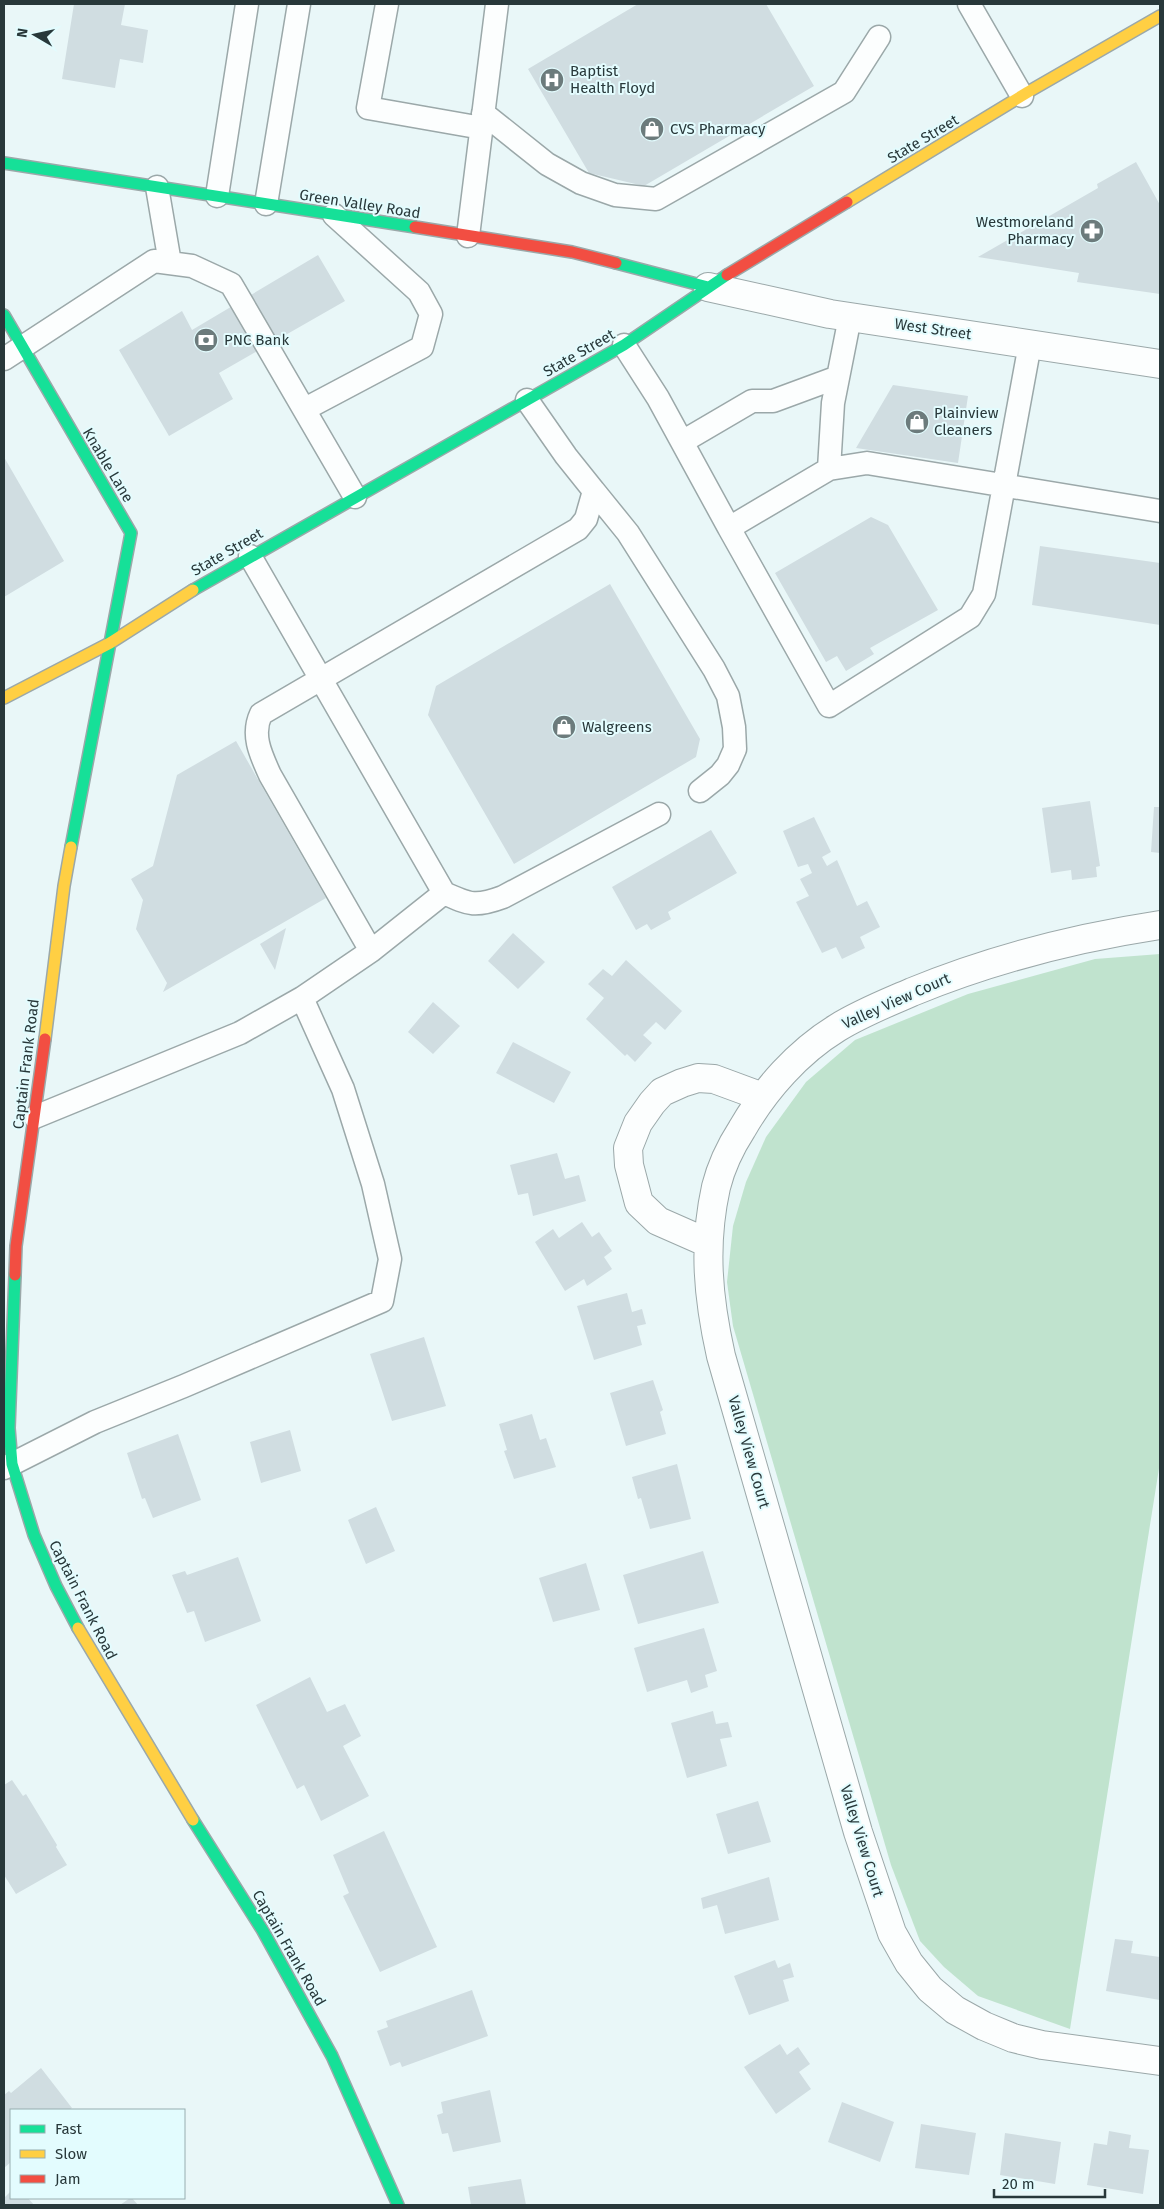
<svg xmlns="http://www.w3.org/2000/svg" width="1164" height="2209" font-family="'Fira Sans',sans-serif">
<style>
.green{fill:#c0e3ce}
.building{fill:#d0dde1}
.lines{fill:none;stroke-linecap:round;stroke-linejoin:round}
.lane-casing{stroke:#9ba8a9;stroke-width:25}
.street-casing{stroke:#9ba8a9;stroke-width:30}
.fast-casing{stroke:#9ba8a9;stroke-width:14}
.slow-casing{stroke:#9ba8a9;stroke-width:14}
.jam-casing{stroke:#9ba8a9;stroke-width:14}
.lane{stroke:#fcfefe;stroke-width:22}
.street{stroke:#fcfefe;stroke-width:28}
.fast{stroke:#16e098;stroke-width:11}
.slow{stroke:#ffcf43;stroke-width:11}
.jam{stroke:#f24e42;stroke-width:11}
.labels{text-anchor:middle;stroke-width:4;stroke-linejoin:round;paint-order:stroke}
.poi-label{font-size:15px;fill:#28383a;stroke:#e3fcfe;text-anchor:start}
.street-label{font-size:15px;fill:#28383a;stroke:#e3fcfe}
</style>
<rect width="100%" height="100%" fill="#e9f7f8"/>
<path class="green" d="M1160,954V1462L1070,2029L978,1996L944,1967L920,1941L891,1865L733,1326L727,1282L733,1226L746,1182L766,1137L806,1082L855,1040L968,994L1095,959Z"/>
<path class="building" d="M74,4H125L121,25L148,30L143,63L120,59L115,88L62,79Z
M638,4H766L814,86L644,186L589,173L528,69Z
M1136,162L1160,205V294L1077,282L1079,273L978,257L1098,188L1097,184Z
M318,255L345,301L219,373L233,399L169,436L119,350L182,311L192,330Z
M893,385L968,396L958,463L856,448Z
M4,457L64,561L4,597Z
M871,517L888,525L938,610L870,648L874,654L846,671L837,656L826,662L775,573Z
M1040,546L1160,563V625L1032,605Z
M610,584L700,739L696,757L514,864L428,715L436,686Z
M236,741L326,898L163,992L167,983L136,929L143,900L131,879L153,866L177,775Z
M1090,801L1100,866L1096,867L1097,877L1072,880L1071,870L1051,873L1042,808Z
M1154,807H1160V853L1151,852Z
M814,817L831,852L822,857L827,866L837,860L857,906L867,901L880,927L860,937L865,948L842,959L836,947L822,953L796,902L809,896L800,879L812,873L808,864L798,867L783,831Z
M711,830L737,873L668,912L671,919L651,930L647,924L636,930L612,887Z
M286,928L275,970L260,944Z
M513,933L545,962L518,989L488,961Z
M626,960L682,1011L665,1030L656,1022L643,1035L652,1043L635,1062L627,1054L625,1056L586,1019L604,998L588,984L603,969L612,976Z
M433,1002L460,1026L433,1054L408,1032Z
M513,1042L571,1072L554,1103L496,1073Z
M557,1153L565,1179L579,1175L586,1201L533,1216L528,1193L518,1195L510,1165Z
M582,1222L592,1237L599,1232L612,1251L604,1257L612,1269L587,1286L584,1279L565,1291L535,1242L553,1229L559,1238Z
M627,1293L632,1312L642,1309L646,1324L637,1326L642,1345L594,1360L577,1306Z
M424,1337L446,1406L392,1421L370,1354Z
M653,1380L663,1410L660,1412L666,1434L626,1446L610,1393Z
M532,1414L540,1440L546,1438L556,1467L514,1479L504,1451L507,1450L499,1424Z
M290,1430L301,1471L261,1483L250,1442Z
M178,1434L201,1500L153,1518L145,1498L142,1499L127,1453Z
M677,1464L691,1519L650,1529L641,1498L638,1499L632,1477Z
M376,1507L395,1551L366,1564L348,1520Z
M703,1551L719,1603L638,1624L623,1575Z
M238,1557L261,1621L205,1642L194,1611L187,1613L172,1575L185,1571L187,1575Z
M586,1563L600,1610L553,1622L539,1578Z
M704,1628L717,1671L705,1675L708,1687L691,1693L687,1680L647,1692L634,1648Z
M310,1677L327,1712L345,1704L361,1736L343,1746L369,1796L321,1821L304,1785L297,1789L256,1705Z
M713,1711L716,1724L728,1722L732,1737L720,1739L727,1766L687,1778L671,1723Z
M12,1780L23,1796L26,1794L57,1845L56,1847L67,1865L16,1894L4,1875V1785Z
M758,1801L771,1842L728,1854L716,1814Z
M384,1831L437,1947L380,1972L343,1896L349,1893L333,1855Z
M769,1877L779,1920L725,1934L717,1905L703,1909L701,1898Z
M1115,1939L1133,1941L1131,1953L1160,1957V2000L1106,1991Z
M775,1960L778,1968L790,1963L794,1977L783,1980L789,2001L749,2015L734,1976Z
M472,1990L488,2036L402,2067L400,2062L390,2066L377,2031L388,2027L386,2021Z
M780,2044L787,2055L798,2047L810,2064L799,2072L811,2089L776,2114L744,2067Z
M41,2068L72,2108L69,2110H11V2162L4,2168V2095L9,2091L11,2093Z
M490,2090L501,2142L453,2152L448,2133L442,2134L437,2115L443,2113L441,2102Z
M842,2102L894,2122L880,2162L828,2142Z
M921,2124L976,2133L969,2175L915,2168Z
M1109,2131L1131,2135L1129,2148L1149,2150L1143,2194L1087,2185L1094,2143L1107,2145Z
M1005,2133L1061,2142L1055,2184L1000,2175Z
M521,2179L526,2205H471L468,2187Z
M11,2191V2198H28L34,2205H4V2198Z
M130,2198H132L138,2205H120Z"/>
<g class="lines">
<g class="lane-casing">
<path id="lane" d="M387,4L368,108L482,128
M969,4L1022,96
M483,113L547,164L581,183L615,195L656,199L844,92L879,37
M157,187L170,263
M217,196L247,4
M266,204L299,4
M468,236L497,4
M624,345L658,398L729,528L829,469L867,463L1160,511
M4,359L154,261L192,266L231,284L355,497
M305,409L422,347L431,314L419,292L334,215
M682,442L752,401H773L838,377
M829,469L833,403L850,317
M594,491L628,533L714,669L728,696L734,727L735,749L728,765L720,775L700,791
M729,528L829,706L970,617L984,594L1030,344
M250,556L444,893C470,905 476,907 503,897L659,814
M371,951L270,775C261,755 251,735 261,714L578,529L586,519L594,491L566,456L527,400
M302,998L371,951L444,893
M4,1468L95,1422L184,1386L382,1301L390,1259L373,1184L343,1089L302,998L240,1033L35,1117"/>
</g>
<g class="street-casing">
<path id="street" d="M708,287L830,314L1160,364
M1160,925C1075,938 992,959 912,992C887,1003 861,1013 837,1028C798,1052 765,1089 742,1129C731,1146 721,1167 716,1187C703,1246 708,1298 721,1356L858,1832L892,1933L909,1963L930,1989L955,2010L984,2026L1013,2038L1042,2045L1160,2061
M708,1243L658,1221L639,1203L629,1165L628,1148L638,1123L652,1103L662,1092L682,1083L698,1078L714,1079L763,1097"/>
</g>
<g class="fast-casing">
<path id="fast" d="M4,163L415,227
M616,263L708,287
M4,315L131,533L71,847
M193,590L624,345L727,275
M15,1275L9,1428L12,1464L34,1535L56,1586L78,1628
M193,1820L263,1931L332,2056L398,2205"/>
</g>
<g class="slow-casing">
<path id="slow" d="M847,202L1028,92L1160,16
M4,698L110,643L193,590
M45,1039L64,886L71,847
M78,1628L193,1820"/>
</g>
<g class="jam-casing">
<path id="jam" d="M415,227L572,252L616,263
M727,275L847,202
M15,1275L16,1246L45,1039"/>
</g>
<use href="#lane" class="lane"/>
<use href="#street" class="street"/>
<use href="#fast" class="fast"/>
<use href="#slow" class="slow"/>
<use href="#jam" class="jam"/>
</g>
<defs>
<g id="hospital-disc" transform="scale(1.25)"><circle r="9.5" fill="#6c7b7c" stroke="#e3fcfe"/><path d="M-5-5h3v3.5h4V-5h3V5h-3V1.5h-4V5h-3Z" fill="#fff"/></g>
<g id="shop-disc" transform="scale(1.25)"><circle r="9.5" fill="#6c7b7c" stroke="#e3fcfe"/><path d="M-5-2.5h2.3a2.7 3.5 0 0 1 5.4 0H5L5.5 6h-11ZM-1.5-2.5h3a1.5 2.3 0 0 0-3 0Z" fill="#fff"/></g>
<g id="pharmacy-disc" transform="scale(1.25)"><circle r="9.5" fill="#6c7b7c" stroke="#e3fcfe"/><path d="M-2-6h4v4h4v4h-4v4h-4v-4h-4v-4h4Z" fill="#fff"/></g>
<g id="bank-disc" transform="scale(1.25)"><circle r="9.5" fill="#6c7b7c" stroke="#e3fcfe"/><path d="M-6-4H6V4H-6ZM0-2.3a2.3 2.3 0 1 0 0 4.6a2.3 2.3 0 1 0 0-4.6Z" fill="#fff"/></g>
</defs>
<g fill-rule="evenodd">
<use href="#hospital-disc" x="552" y="80"/>
<use href="#shop-disc" x="652" y="129"/>
<use href="#pharmacy-disc" x="1092" y="231"/>
<use href="#bank-disc" x="206" y="340"/>
<use href="#shop-disc" x="917" y="422"/>
<use href="#shop-disc" x="564" y="727"/>
</g>
<g class="labels">
<g class="poi-label">
<text x="570" y="76">Baptist<tspan x="570" dy="17">Health Floyd</tspan></text>
<text x="670" y="134">CVS Pharmacy</text>
<text x="1074" y="227" text-anchor="end">Westmoreland<tspan x="1074" dy="17">Pharmacy</tspan></text>
<text x="224" y="345">PNC Bank</text>
<text x="934" y="418">Plainview<tspan x="934" dy="17">Cleaners</tspan></text>
<text x="582" y="732">Walgreens</text>
</g>
<g class="street-label">
<text transform="translate(923 139) rotate(-31)" y="5">State Street</text>
<text transform="translate(360 204) rotate(9)" y="5">Green Valley Road</text>
<text transform="translate(933 329) rotate(8)" y="5">West Street</text>
<text transform="translate(579 353) rotate(-30)" y="5">State Street</text>
<text transform="translate(108 465) rotate(59)" y="5">Knable Lane</text>
<text transform="translate(227 552) rotate(-30)" y="5">State Street</text>
<text transform="translate(896 1001) rotate(-24)" y="5">Valley View Court</text>
<text transform="translate(26 1064) rotate(-83)" y="5">Captain Frank Road</text>
<text transform="translate(749 1452) rotate(74)" y="5">Valley View Court</text>
<text transform="translate(83 1600) rotate(63)" y="5">Captain Frank Road</text>
<text transform="translate(862 1841) rotate(73)" y="5">Valley View Court</text>
<text transform="translate(289 1948) rotate(60)" y="5">Captain Frank Road</text>
</g>
</g>
<rect width="1164" height="2209" fill="none" stroke="#28383a" stroke-width="10"/>
<rect x="10" y="2109" width="175" height="90" fill="#e3fcfe" stroke="#98aeb0"/>
<rect x="20" y="2125" width="25" height="8" fill="#16e098" stroke="#98aeb0"/>
<text x="55" y="2134" font-size="15" fill="#28383a">Fast</text>
<rect x="20" y="2150" width="25" height="8" fill="#ffcf43" stroke="#98aeb0"/>
<text x="55" y="2159" font-size="15" fill="#28383a">Slow</text>
<rect x="20" y="2175" width="25" height="8" fill="#f24e42" stroke="#98aeb0"/>
<text x="55" y="2184" font-size="15" fill="#28383a">Jam</text>
<g transform="translate(35 35) rotate(279)" stroke="#e3fcfe" stroke-width="4" paint-order="stroke">
<path d="M0-4L9 19L0 12L-9 19Z" fill="#28383a"/>
<text y="-8" font-size="14" font-weight="bold" text-anchor="middle" fill="#28383a">N</text>
</g>
<path d="M994 2189v8h111v-8" fill="none" stroke="#28383a" stroke-width="2.5"/>
<text x="1002" y="2189" font-size="15" fill="#28383a" stroke="#e3fcfe" stroke-width="4" paint-order="stroke">20 m</text>
</svg>
